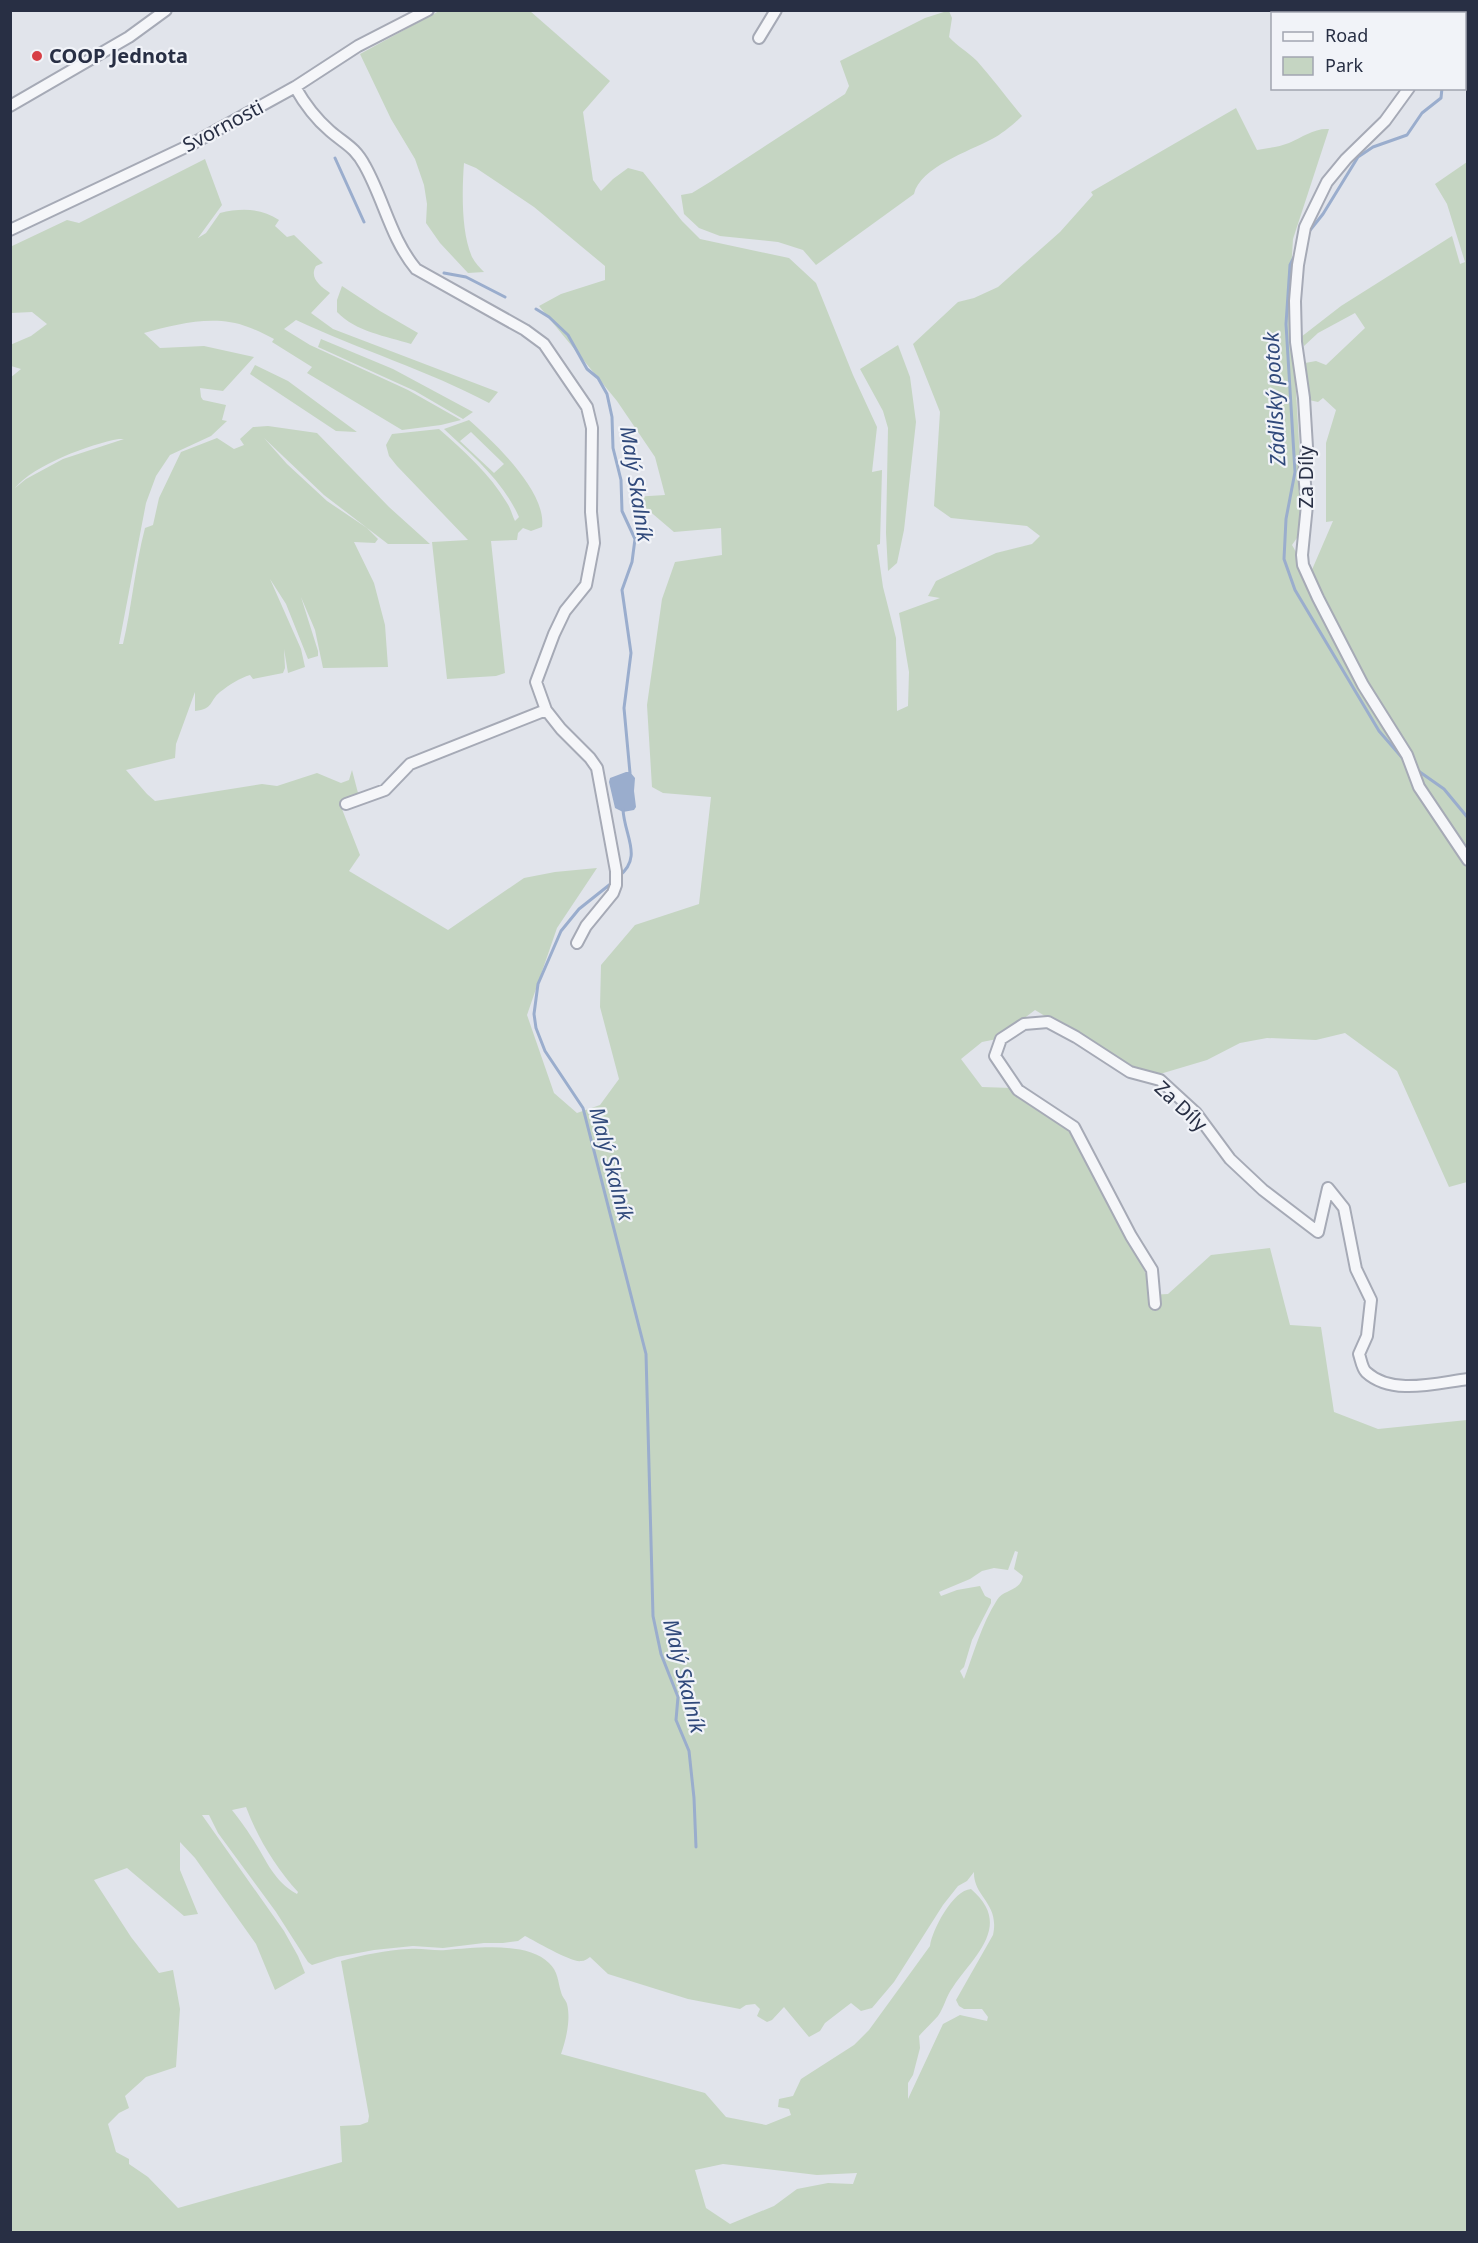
<svg xmlns="http://www.w3.org/2000/svg" width="1478" height="2243" font-family="'Noto Sans',sans-serif">
<style>
.green{fill:#c5d5c2;fill-rule:evenodd}
.water{fill:#9aadcd}
.lines{fill:none;stroke-linecap:round;stroke-linejoin:round}
.stream{stroke:#9aadcd;stroke-width:3}
.minor-casing{stroke:#a6aab6;stroke-width:14}
.minor{stroke:#f5f6f9;stroke-width:10}
.poi-dot{fill:#d73f46;stroke:#f1f3f8;stroke-width:2}
.labels{text-anchor:middle;stroke-width:4.5;stroke-linejoin:round;paint-order:stroke}
.poi-label{font-size:20px;font-weight:bold;fill:#282f44;stroke:#f1f3f8;text-anchor:start}
.street-label{font-size:20px;fill:#282f44;stroke:#f1f3f8}
.water-label{font-size:21px;font-style:italic;fill:#30497b;stroke:#f1f3f8}
</style>
<rect width="100%" height="100%" fill="#e1e4eb"/>
<path class="green" d="M439,11H530L610,81L583,112L593,180L601,191L613,179L628,168L643,172L682,221L700,239L789,258L816,283L853,375L877,427L872,472L882,470L880,544L877,545L883,587L896,638L897,711L908,706L909,672L899,613L940,598L928,596L936,581L996,553L1032,544L1040,536L1027,526L951,518L934,506L940,412L913,344L958,302L974,298L998,287L1060,232L1093,195L1091,192L1236,108L1257,150C1268,148 1279,147 1289,143C1303,137 1314,128 1329,129L1293,239L1290,289L1304,528L1292,545L1313,582L1311,572L1333,521L1326,522V443L1336,410L1323,398L1318,402L1309,400L1305,363L1316,361L1326,365L1365,328L1355,313L1318,333L1304,346L1301,337L1341,306L1452,236L1460,264L1465,262L1447,204L1435,184L1467,162V1182L1449,1187L1397,1071L1345,1033L1316,1040L1267,1038L1240,1043L1207,1060L1160,1074L1128,1066L1035,1010L997,1039L982,1042L961,1059L982,1087L1012,1088L1070,1128L1131,1244L1150,1282V1295L1168,1294L1211,1255L1270,1248L1290,1325L1321,1327L1334,1412L1378,1429L1467,1420V2232H11L10,378L21,369L11,366L10,345L31,336L47,324L32,312L11,313L10,247L67,220L79,223L205,159L222,205L198,238L206,233L220,213C241,208 261,208 279,220L275,226L287,237L294,235L323,263L316,266C309,278 320,286 330,293L311,313L333,329L498,392L489,403C427,370 360,350 296,320L284,329L310,345L408,390L461,420L441,425L402,430L307,373L312,367L272,342L274,339C266,335 257,330 248,327C215,314 177,324 144,333L160,348L204,346L254,357L223,391L200,388L201,397L203,400L226,405L222,420L227,421L211,436L170,455L156,476L146,503L119,644H123C132,606 135,566 145,528L153,525L159,498L181,452L217,438L234,449L244,445L240,439L253,427L268,426L317,433L389,507L430,544H388L324,495L264,438L287,464L327,501L367,528L378,539L375,543L354,542L374,583L385,625L388,667L323,668L315,630L301,597L318,651V656L308,659L286,604L270,579L301,649L305,667L288,673L284,649L285,668L283,673L253,679L250,675C240,678 229,685 220,692C209,701 214,709 195,711V692L176,744L175,758L126,770L147,794L155,801L262,784L277,786L317,773L341,783L349,780L352,770L358,793L340,804L360,855L349,871L448,930L524,878L555,872L597,868L557,928L527,1015L554,1093L577,1113L600,1105L619,1079L600,1007L601,965L635,925L699,904L711,797L663,793L652,787L647,705L662,599L675,562L722,555L721,528L674,532L633,497L665,495L655,457L617,401L539,306L561,294L605,280V266L534,207L476,168L464,163C462,190 461,232 472,257C475,263 480,268 484,272L468,273L440,243L426,223L427,204L424,185L415,159L391,119L360,54ZM119,439H124L63,459L26,479L15,488C34,465 90,444 119,439ZM1015,1551L1018,1552L1014,1569L1023,1576C1020,1592 1004,1589 997,1600C981,1625 974,1653 964,1679L960,1671L964,1667L972,1640L991,1603V1599L985,1596L980,1586L957,1590L941,1596L939,1592L970,1579L982,1571L994,1568L1008,1570ZM246,1807C257,1837 276,1868 298,1892L297,1894C272,1880 267,1860 252,1838C246,1828 239,1819 232,1810ZM202,1815H209L218,1833L276,1912L308,1962L312,1965L337,1957L374,1950L413,1946L443,1948L484,1943H503L518,1941L525,1936C535,1941 572,1963 581,1961C585,1961 587,1959 590,1957L608,1974L688,1999L740,2009L746,2005L755,2004L760,2009L757,2016L767,2022L772,2020L784,2007L809,2037L820,2031L825,2023L851,2003L861,2011L872,2008L894,1982L943,1905L958,1886L967,1881L974,1872C973,1897 1000,1903 993,1935L956,2000L959,2006L964,2009H982L988,2017L987,2021L960,2015L943,2024L908,2099V2083L913,2075L920,2048L919,2036C925,2029 932,2023 938,2016C944,2008 946,1996 953,1987C975,1955 1013,1925 971,1889C953,1890 932,1930 930,1946L869,2030L854,2045L801,2079L793,2096L779,2099L778,2107L789,2109L791,2115L766,2125L726,2117L705,2093L561,2054C566,2040 571,2019 567,2004C566,2000 562,1997 561,1992C558,1982 558,1971 549,1963C527,1941 475,1948 446,1950C434,1951 422,1948 409,1949C386,1950 363,1955 341,1961L369,2116L368,2122L360,2125L340,2126L342,2162L178,2208L148,2177L129,2164V2159L116,2152L108,2124L119,2113L129,2108L125,2096L146,2077L176,2067L180,2009L173,1970L159,1973L131,1937L94,1880L127,1868L184,1916L198,1914L180,1870V1842L195,1858L256,1944L275,1990L305,1973L298,1956L284,1931ZM723,2164L817,2175L857,2173L853,2184L828,2183L797,2189L774,2206L730,2224L706,2208L695,2170Z
M947,11H949L952,18L949,37C957,46 968,52 977,61C993,79 1007,98 1022,116C1014,124 1002,134 992,139C970,151 920,167 914,194L816,265L803,250L778,242L720,236L699,228L684,214L681,195L692,193L710,182L845,94L849,86L840,61L925,18Z
M342,286L380,311L418,333L411,344C386,336 356,332 337,312V300Z
M321,339L393,369L473,412L463,419L415,391L318,347Z
M898,345L910,377L916,422L904,530L897,563L888,571L886,533L888,428L883,411L860,369Z
M255,365L288,381L357,432L336,431L250,374Z
M469,420C494,442 547,492 542,527L531,531L523,528L518,533L517,540L491,541L505,673L496,676L447,679L432,542L468,540L397,466L389,456L386,445L392,434L439,429C464,451 490,474 507,503C511,509 512,515 515,521L519,517C503,481 472,455 444,429ZM471,432L504,464L494,473L460,441Z"/>
<path class="water" d="M626,772H630L635,778L634,791L636,807L634,810L623,812L615,808L609,782L610,778Z"/>
<g class="lines">
<path class="stream" d="M96,10H114
M1387,10L1392,14
M335,158L364,222
M1307,234L1323,214L1358,157L1373,147L1407,135L1422,113L1441,98L1442,88
M1295,255L1290,265L1286,324L1295,472L1286,519L1284,559L1295,590L1379,731L1405,761
M444,273L466,277L505,297
M536,309L549,317L568,335L587,369L598,378L607,394L612,417L613,448L621,480L622,511L635,539L632,562L622,590L631,653L624,708L630,773
M1417,770L1444,789L1468,818
M618,877C644,857 624,836 623,809
M613,882L579,909L561,931L538,984L534,1014L536,1028L545,1051L583,1108L646,1354L653,1616L661,1654L678,1697L676,1720L689,1751L694,1798L696,1847"/>
<g class="minor-casing">
<path id="minor" d="M1401,10L1404,14
M759,38L776,10
M295,87C304,103 316,119 330,131C345,144 355,147 365,166C384,200 391,239 416,269L525,330L544,344L587,407L592,428L591,512L594,543L586,585L565,611L554,634L536,682L546,710L561,729L590,758L597,768L616,871V885L613,893L586,926L577,943
M1409,88L1385,121L1346,159L1327,182L1305,227L1298,265L1295,301L1296,342L1304,398L1307,447L1304,473L1307,505L1302,555L1303,565L1318,598L1363,685L1407,755L1419,787L1468,860
M10,106L129,37L166,10
M10,230L190,145L295,87L358,46L428,10
M346,804L385,790L410,764L546,710
M1155,1304L1152,1270L1131,1236L1074,1127L1018,1090L995,1056L1001,1039L1024,1024L1048,1022L1076,1037L1130,1072L1160,1080L1196,1113L1230,1159L1263,1190L1318,1232L1328,1188L1344,1208L1356,1269L1371,1300L1367,1336L1359,1354C1361,1360 1362,1368 1366,1372C1392,1396 1436,1383 1468,1379"/>
</g>
<use href="#minor" class="minor"/>
</g>
<circle class="poi-dot" cx="37" cy="56" r="6"/>
<g class="labels">
<g class="poi-label">
<text x="49" y="63">COOP Jednota</text>
</g>
<g class="street-label">
<text transform="translate(223 126) rotate(-28)" y="7">Svornosti</text>
<text transform="translate(1306 477) rotate(-90)" y="7">Za Díly</text>
<text transform="translate(1181 1106) rotate(43)" y="7">Za Díly</text>
</g>
<g class="water-label">
<text transform="translate(1275 399) rotate(-93)" y="7">Zádilský potok</text>
<text transform="translate(636 484) rotate(81)" y="7">Malý Skalník</text>
<text transform="translate(611 1164) rotate(75)" y="7">Malý Skalník</text>
<text transform="translate(684 1676) rotate(76)" y="7">Malý Skalník</text>
</g>
</g>
<rect width="1478" height="2243" fill="none" stroke="#282f44" stroke-width="24"/>
<rect x="1271" y="12" width="195" height="78" fill="#f1f3f8" stroke="#a1a5b0" stroke-width="1.5"/>
<rect x="1283" y="32" width="30" height="9" fill="#f5f6f9" stroke="#a1a5b0" stroke-width="1.5"/>
<text x="1325" y="42" font-size="18" fill="#282f44">Road</text>
<rect x="1283" y="57" width="30" height="18" fill="#c5d5c2" stroke="#a1a5b0" stroke-width="1.5"/>
<text x="1325" y="72" font-size="18" fill="#282f44">Park</text>
</svg>
